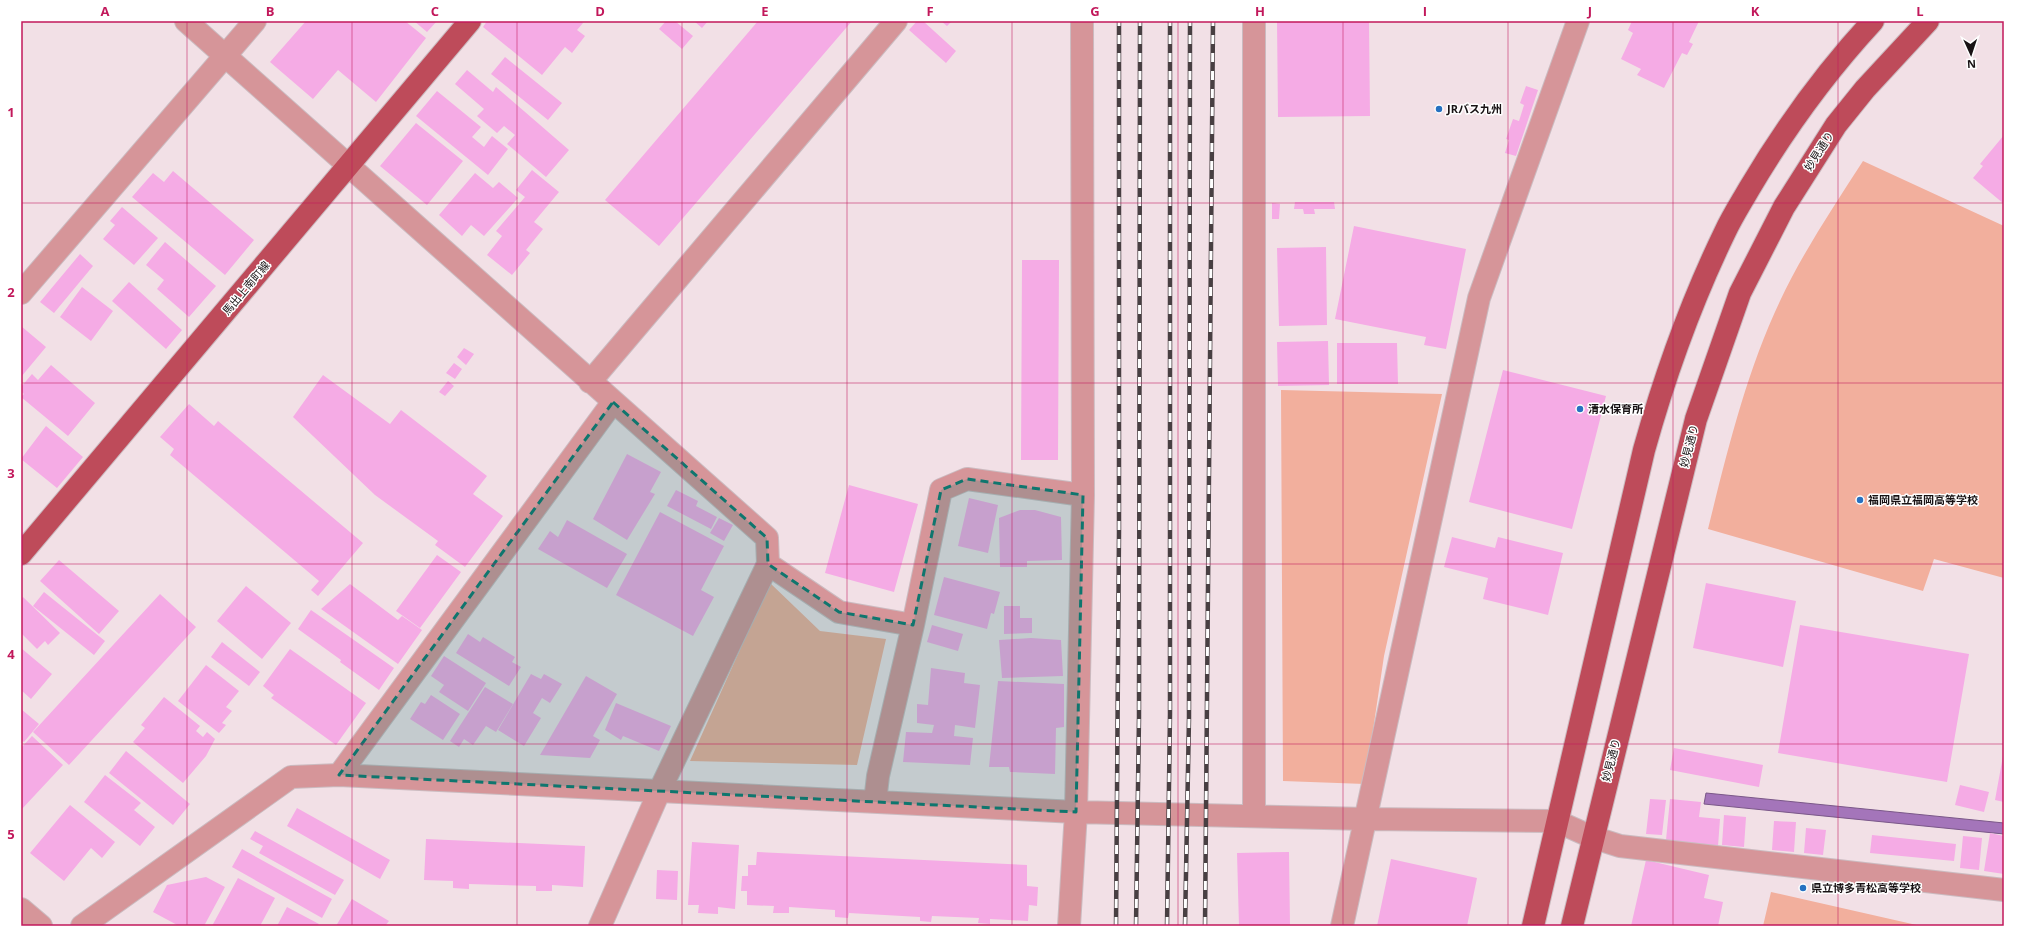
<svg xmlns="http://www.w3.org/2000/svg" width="2025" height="947" font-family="'Open Sans','Noto Sans JP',sans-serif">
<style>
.green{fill:#f2af9d}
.water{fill:#a475ba;stroke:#7a5788}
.building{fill:#f5abe5}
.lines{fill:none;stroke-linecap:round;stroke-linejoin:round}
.minor-casing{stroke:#cbbbc0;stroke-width:24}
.major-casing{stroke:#cbbbc0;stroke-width:24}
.minor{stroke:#d69599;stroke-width:22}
.major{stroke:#be4b5a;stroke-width:22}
.rail-casing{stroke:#483f42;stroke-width:4.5}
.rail{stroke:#fff;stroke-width:3;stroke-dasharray:9;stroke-linecap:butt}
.marked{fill:#0f766e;fill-opacity:0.2;stroke:#0f766e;stroke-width:3;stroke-dasharray:8 5;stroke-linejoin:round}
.grid{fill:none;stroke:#c2185b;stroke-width:1;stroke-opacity:0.55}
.poi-dot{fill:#2671c1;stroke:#fff;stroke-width:1.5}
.labels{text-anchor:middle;stroke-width:3;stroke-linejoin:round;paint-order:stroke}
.poi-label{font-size:11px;font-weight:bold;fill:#181214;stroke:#fff;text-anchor:start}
.street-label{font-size:11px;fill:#181214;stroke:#fff}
.neatline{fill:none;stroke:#c2185b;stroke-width:1.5}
.grid-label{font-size:13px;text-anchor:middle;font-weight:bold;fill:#c2185b}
</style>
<rect width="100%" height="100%" fill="#f2e0e6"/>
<path class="green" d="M1863,161L2004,226V578L1934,559L1923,591L1708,529C1727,452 1746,373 1780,301C1803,252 1834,206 1863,161Z
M1281,390L1442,394L1384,656L1365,784L1283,781Z
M770,583L820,631L886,639L857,765L690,761Z
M1771,892L1921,926H1763Z"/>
<path class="water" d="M1706,793L2004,823V834L1704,804Z"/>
<path class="building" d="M306,21H405L426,38L376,102L338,70L313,99L270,62Z
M414,21H437L427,32Z
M487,21H581L583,23L577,30L585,36L572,53L565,47L542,75L483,27Z
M666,21H675L693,36L682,49L659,29Z
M694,21H708L702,28Z
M758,21H852L659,246L605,200Z
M917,21H923L956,51L946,63L909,30Z
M941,21H952L947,26Z
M1277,21H1369L1370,116L1278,117Z
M1632,21H1699L1689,42L1693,44L1687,55L1682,53L1664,88L1637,75L1641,69L1621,59L1633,33L1628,30Z
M505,57L562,103L548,120L491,74Z
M467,70L493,92L496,87L569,150L546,177L507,144L515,135L504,126L497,133L477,116L484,109L455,84Z
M1526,86L1538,90L1516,156L1505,153L1509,140L1506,139L1513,119L1519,121L1524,105L1520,103Z
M437,91L481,127L472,137L484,147L492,136L508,149L488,175L416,116Z
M416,123L463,161L427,205L380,166Z
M2004,135V204L1973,178L1983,166L1980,164Z
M532,170L559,192L534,222L543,229L526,250L530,253L512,275L487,255L502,236L496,231L525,197L516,190Z
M173,171L254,240L225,275L132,197L153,173L164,182Z
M475,173L493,188L499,182L518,198L484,236L471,225L462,236L439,215Z
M1295,202H1334L1335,209H1314L1315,214H1304L1303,209H1294Z
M1272,203L1280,204L1279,219H1272Z
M122,207L158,238L134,265L103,239L115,225L110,221Z
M1354,226L1466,249L1446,349L1424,345L1426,337L1335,319Z
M165,242L216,286L189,317L157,289L164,280L146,265Z
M1326,247L1327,325L1279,326L1277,248Z
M80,254L93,266L54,313L40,302Z
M1022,260H1059L1058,460H1021Z
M129,282L182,330L166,349L112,301Z
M82,287L113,311L91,341L60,317Z
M21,326L46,347L21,377Z
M1328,341L1329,385L1278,386L1277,342Z
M1337,343H1397L1398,384H1337Z
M464,348L474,354L466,365L457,357Z
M454,363L462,369L455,379L446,373Z
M51,365L95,403L68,436L21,397L24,394L21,391V387L32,374L38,380Z
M1503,370L1606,396L1572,529L1469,502Z
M323,375L390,424L401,410L487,476L473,494L503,516L465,567L435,545L438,541L375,495L293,417Z
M448,381L454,386L445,396L439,392Z
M189,404L214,426L218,421L363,543L318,596L311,590L319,581L170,455L174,449L160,437Z
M46,426L83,457L57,488L21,459Z
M627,454L661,472L650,492L655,494L627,540L593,519Z
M849,485L918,504L894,592L825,573Z
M676,490L698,501L696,506L717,517L711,529L667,506Z
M969,498L998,505L988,553L958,546Z
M1020,510H1035L1061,517L1062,560L1027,561V567H1000L999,518Z
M660,512L724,546L701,590L714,597L693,636L616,595Z
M719,518L733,525L724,541L710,533Z
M567,520L627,554L607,588L538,549L550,531L558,537Z
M1452,537L1495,548L1498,537L1563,553L1548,615L1483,599L1488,578L1444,567Z
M437,555L461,572L420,628L396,611Z
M59,560L119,611L99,634L40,581Z
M944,577L1000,592L994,614L991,613L987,629L934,615Z
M1706,583L1796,601L1783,667L1693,648Z
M350,584L398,620L402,616L422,630L398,664L321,609Z
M246,586L291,623L262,659L217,621Z
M44,592L105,641L94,655L33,606Z
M160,594L196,627L69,765L33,732Z
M23,597L60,633L48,645L45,641L37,649L21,633V599Z
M1004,606H1020V618H1032V633L1004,634Z
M311,610L394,668L379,690L340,662L341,660L298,629Z
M932,625L963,634L958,651L927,642Z
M1800,625L1969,654L1947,782L1778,753Z
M468,634L480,642L483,637L515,657L512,662L521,667L509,686L456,653Z
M1031,638L1061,640L1063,676L1002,678L999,640Z
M222,642L260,672L249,686L211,657Z
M21,648L52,674L31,699L21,690Z
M290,649L366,703L336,745L271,698L274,695L263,686Z
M444,656L486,683L468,711L439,692L444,685L431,676Z
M206,665L239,691L226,707L232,711L222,723L226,725L219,733L178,701Z
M931,668L965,673L964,683L980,685L975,728L955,725L954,736L973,738L970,765L903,762L906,732L932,733L934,725L917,723V704L928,705Z
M531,674L541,679L544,674L562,684L550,703L542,698L533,713L541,718L524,746L498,730Z
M586,676L617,694L593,736L600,740L590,758L540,755Z
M998,681L1064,684V727L1056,728L1055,774L1010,772L1009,767H989Z
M485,687L513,704L496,732L486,726L473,745L464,739L459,747L450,741Z
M431,695L460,714L443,740L410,719L421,702L425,704Z
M164,697L200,726L196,731L203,737L207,732L215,739L206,756L183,783L133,742L145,728L141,725Z
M616,703L671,726L659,751L623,736L621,740L605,730Z
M21,709L39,724L24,742L21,740Z
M32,736L63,765L21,810V748Z
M1674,748L1763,765L1759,787L1670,770Z
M126,751L190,804L173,825L109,773Z
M2003,756H2004V802L1995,800Z
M105,775L141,803L134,810L155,827L140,846L84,802Z
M1960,785L1989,792L1984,812L1955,805Z
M1650,799L1666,800L1662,835L1646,834Z
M1670,799L1701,802L1699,817L1720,819L1718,846L1666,840Z
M70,805L115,842L102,858L91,848L64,881L30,853Z
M297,808L390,860L380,879L287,826Z
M1724,815L1746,817L1744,847L1722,845Z
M1774,821L1796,822L1794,852L1772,850Z
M1806,828L1826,830L1823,855L1804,853Z
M255,831L344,880L335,895L259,853L263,846L250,839Z
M1990,833L2004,836V874L1984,871Z
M1872,835L1956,844L1954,861L1870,853Z
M1963,836L1982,838L1979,870L1960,868Z
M426,839L585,846L583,887L552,885V891H536V886L469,884V889L453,888V881L424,880Z
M692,842L739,845L735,909L718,907V914L698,913L699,905H688Z
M242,849L332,899L322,918L232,867Z
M757,852L1027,865V886L1038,887L1037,906L1029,905L1028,921L990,919V924L978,923L979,918L932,916L931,922L920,921V917L849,913L848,918L835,917V910L789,907V913H773L774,906L747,905V891H741L742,876H748V865H756Z
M1289,852L1290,926H1239L1237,853Z
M1391,859L1477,878L1467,926H1377Z
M1646,860L1709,875L1704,898L1723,902L1718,926H1631Z
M657,870L678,871L677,900L656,899Z
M206,877L225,887L204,926H179L153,912L167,885Z
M238,878L275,898L260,926H212Z
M352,899L389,921L385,926H336Z
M287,907L319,924L317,926H277Z"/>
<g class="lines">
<g class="minor-casing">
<path id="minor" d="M186,21L767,538L768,564L659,792L600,926
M21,293L255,21
M590,382L896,21
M768,564L839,612L913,625L941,490L967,479L1083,495
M339,775L1076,812L1367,819L1556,821L1592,837L1620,846L2004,890
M875,802L878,776L913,625
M1254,815V21
M21,909L41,926
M82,926L291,777L339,775L613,402
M1069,926L1076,812L1083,495L1082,21
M1342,926L1479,298L1578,21"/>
</g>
<g class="major-casing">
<path id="major" d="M21,554L470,21
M1533,926L1644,450C1665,375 1691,302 1725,232C1732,217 1741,203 1749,189C1785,128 1825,73 1873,21
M1572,926L1696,419L1740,293L1784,207L1836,125L1865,89L1928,21"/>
</g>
<use href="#minor" class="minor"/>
<use href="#major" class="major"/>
<g class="rail-casing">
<path id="rail" d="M1116,926L1119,532V21
M1136,926L1139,717L1140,21
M1167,926L1170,714V21
M1185,926L1189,718L1190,21
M1205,926L1213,21"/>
</g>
<use href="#rail" class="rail"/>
</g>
<path class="marked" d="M613,402L767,538L768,564L839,612L913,625L941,490L967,479L1083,495L1076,812L339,775Z"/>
<path class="grid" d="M187,21V926M352,21V926M517,21V926M682,21V926M847,21V926M1012,21V926M1178,21V926M1343,21V926M1508,21V926M1673,21V926M1838,21V926M21,203H2004M21,383H2004M21,564H2004M21,744H2004"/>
<g class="poi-dot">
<circle cx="1439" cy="109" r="4"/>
<circle cx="1580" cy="409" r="4"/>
<circle cx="1860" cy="500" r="4"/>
<circle cx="1803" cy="888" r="4"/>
</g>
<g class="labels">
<g class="poi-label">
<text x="1447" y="113">JRバス九州</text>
<text x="1588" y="413">清水保育所</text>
<text x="1868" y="504">福岡県立福岡高等学校</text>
<text x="1811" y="892">県立博多青松高等学校</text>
</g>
<g class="street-label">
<text transform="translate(1819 151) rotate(-57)" y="4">妙見通り</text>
<text transform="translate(246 288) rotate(-50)" y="4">馬出上南町線</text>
<text transform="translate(1689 446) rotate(-76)" y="4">妙見通り</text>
<text transform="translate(1611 760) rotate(-76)" y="4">妙見通り</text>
</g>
</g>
<rect width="2025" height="947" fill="none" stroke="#ffffff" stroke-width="44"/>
<g transform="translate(1971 54) rotate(177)" stroke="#ffffff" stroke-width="3" paint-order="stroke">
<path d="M0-3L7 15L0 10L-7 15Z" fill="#181214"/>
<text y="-6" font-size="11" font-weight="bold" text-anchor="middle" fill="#181214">N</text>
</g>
<rect x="22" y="22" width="1981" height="903" class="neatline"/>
<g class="grid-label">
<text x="105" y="16">A</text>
<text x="270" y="16">B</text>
<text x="435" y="16">C</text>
<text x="600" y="16">D</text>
<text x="765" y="16">E</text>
<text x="930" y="16">F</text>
<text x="1095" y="16">G</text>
<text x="1260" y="16">H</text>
<text x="1425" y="16">I</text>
<text x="1590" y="16">J</text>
<text x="1755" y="16">K</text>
<text x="1920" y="16">L</text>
<text x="11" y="117">1</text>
<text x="11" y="297">2</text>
<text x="11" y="478">3</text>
<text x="11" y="659">4</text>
<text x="11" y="839">5</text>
</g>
</svg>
